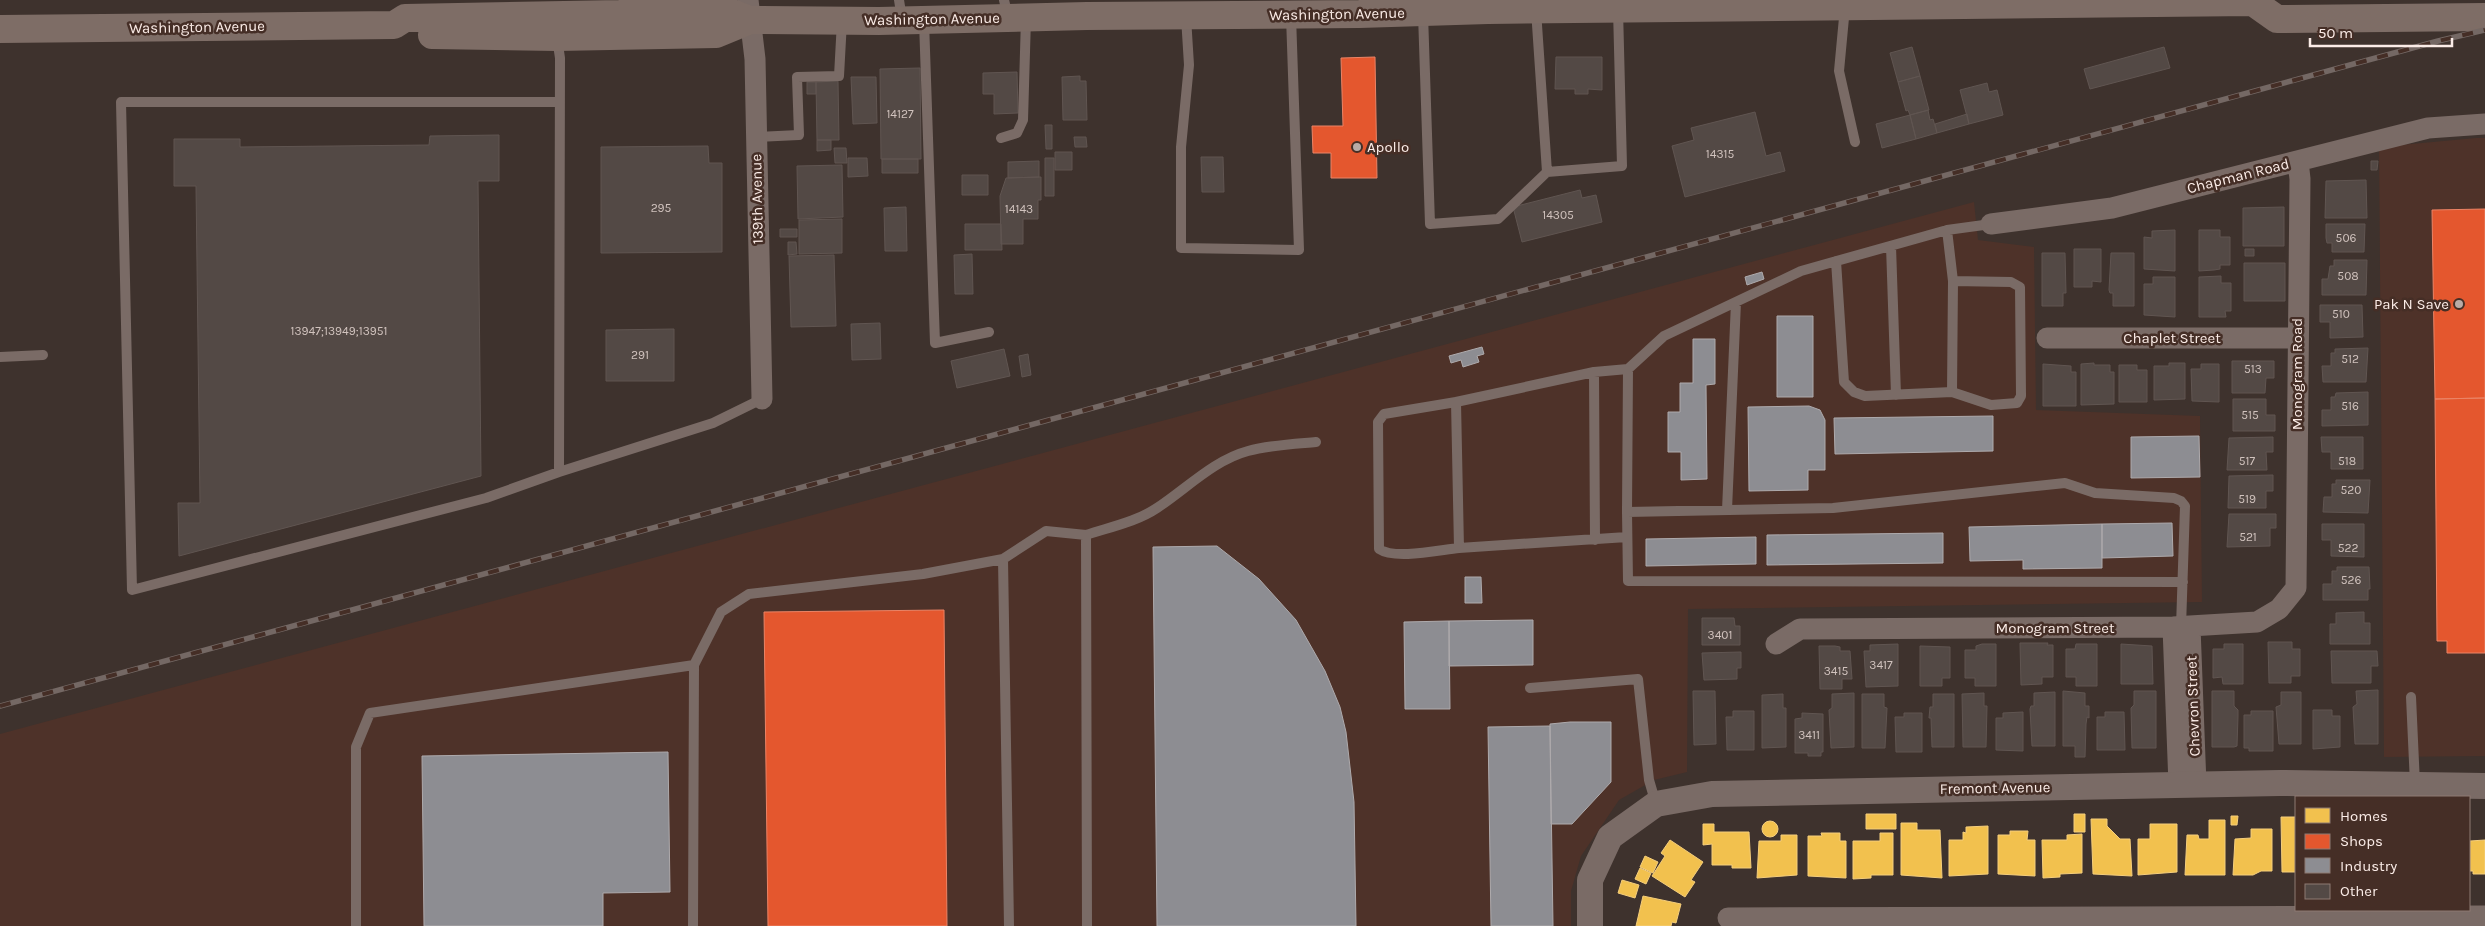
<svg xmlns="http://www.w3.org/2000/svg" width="2485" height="926" font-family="Karla,sans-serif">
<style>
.built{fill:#4e3229}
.homes{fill:#f2c14e;stroke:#f5ce7c}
.shops{fill:#e4572e;stroke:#eb8466}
.industry{fill:#8d8d92;stroke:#aeaaac}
.building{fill:#534945;stroke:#605551}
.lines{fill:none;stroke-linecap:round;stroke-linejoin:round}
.service{stroke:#7a6b66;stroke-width:10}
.minor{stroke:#7a6b66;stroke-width:21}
.tertiary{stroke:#7a6b66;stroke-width:26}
.secondary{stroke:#7e6d66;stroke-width:28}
.rail-casing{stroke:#746864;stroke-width:5.5}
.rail{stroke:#452e26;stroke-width:4;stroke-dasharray:11;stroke-linecap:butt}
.poi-dot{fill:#b9aba6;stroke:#452e26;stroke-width:2}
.labels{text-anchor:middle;stroke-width:5;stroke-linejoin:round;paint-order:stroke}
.number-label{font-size:12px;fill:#d1c3be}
.street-label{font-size:15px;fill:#fbece7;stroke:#452e26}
.poi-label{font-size:15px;fill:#fbece7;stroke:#452e26;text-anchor:start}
</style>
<rect width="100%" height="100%" fill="#3e322d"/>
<path class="built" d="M2476,138H2485V756L2384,757L2379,147Z
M1974,202L1978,240L2034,247L2036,410L2200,416L2202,602L1688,609L1687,772L1654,780L1619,800L1581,856L1571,891V926H0V734Z"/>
<path class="homes" d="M1866,814H1896V829H1866Z
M2074,814H2085V832H2074Z
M2231,816H2238L2237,825H2231Z
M2281,817H2296V872H2282Z
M2091,819H2107V826L2120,839H2130L2132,876L2093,874Z
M2209,820H2225V875H2185L2187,835H2198L2199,839H2209Z
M1762 829a8 8 0 1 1 16 0a8 8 0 1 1-16 0Z
M1901,823H1917V830H1940L1942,878L1901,875Z
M1703,824H1714V832H1749L1751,868H1732V865H1712V844L1703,845Z
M2150,824H2177V872L2138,875V839H2150Z
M1988,826V874L1949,876V840H1963V832L1966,833V827Z
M2251,829H2272V871H2261L2253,875H2233L2235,839L2251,838Z
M2010,831H2028L2027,840H2035V876L1998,874V835H2010Z
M1821,833H1840V841H1846V878L1808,876V836H1822Z
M1880,833H1893V875H1871V878L1853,879V841H1880Z
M2082,834V873L2060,874V877L2043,878L2042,840H2067V835Z
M1781,835H1797V875L1757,878L1759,841H1781Z
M1670,840L1703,862L1691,880L1695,882L1685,897L1652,876L1665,856L1661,853Z
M2485,840V874H2473V871H2470V841Z
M1645,856L1658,862L1653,873L1640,867Z
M1640,868L1651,873L1646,884L1635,879Z
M1622,880L1639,885L1635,898L1618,893Z
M1643,896L1681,904L1676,923L1672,922L1671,926H1636Z"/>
<path class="shops" d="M1375,57L1377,178H1331V153H1313L1312,126H1343L1341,58Z
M2485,209V398L2435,399L2432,210Z
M2485,398V653H2447V641H2437L2435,399Z
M944,610L947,926H768L764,612Z"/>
<path class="industry" d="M1762,272L1764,279L1747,285L1745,277Z
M1777,316H1813V397H1777Z
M1693,339H1715V384L1706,385L1707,479L1681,480V452H1668V412H1680V383H1693Z
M1482,347L1484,354L1477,356L1479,362L1463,367L1461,360L1451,363L1449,356Z
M1809,406L1820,410L1825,420V470H1808V490L1749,491L1748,407Z
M1993,416V451L1835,454L1834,418Z
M2199,436L2200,477L2131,478V437Z
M2172,523L2173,556L2102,558V524Z
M2102,524V568L2023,569V560L1970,561L1969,527Z
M1943,533V563L1767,565V535Z
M1756,537V564L1646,566V539Z
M1217,546L1259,579L1296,620L1325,671L1340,707L1346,732L1354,802L1356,926H1157L1153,547Z
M1465,577H1481L1482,603H1465Z
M1533,620V665L1449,666V621Z
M1449,621L1450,709H1405L1404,622Z
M1570,722H1611V782L1572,824H1551L1550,724Z
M1550,726L1553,926H1491L1488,727Z
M668,752L670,892L603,893V926H424L422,756Z"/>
<path class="building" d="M1912,47L1920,76L1898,82L1890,53Z
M2164,47L2170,68L2090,89L2084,69Z
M1556,57H1602V90L1588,89V94H1575V89H1555Z
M920,68L921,159H881L880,69Z
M1017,72L1018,113L994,114V94H983V73Z
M1080,76V81H1086L1087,120H1063L1062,77Z
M1920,76L1929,110L1910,115L1908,110L1906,111L1898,82Z
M851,77H876L877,123L853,124Z
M838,81L839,140H817L816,82Z
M807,82H816V94H807Z
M1987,83L1989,92L1997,90L2003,115L1969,124L1960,90Z
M1928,110L1930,120L1933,119L1937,133L1916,139L1910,115Z
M1755,112L1766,156L1780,152L1785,171L1685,197L1672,146L1694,140L1691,128Z
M1967,114L1969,124L1937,133L1935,124Z
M1910,115L1916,139L1882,148L1876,124Z
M1045,125H1052V149H1046Z
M499,135V181H478L481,476L179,556L178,503H200L196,186H174V139H240V147L429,145L430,136Z
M1074,137H1086L1087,147H1075Z
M817,140H831V150L817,151Z
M708,146L709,163H722V252L601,253V147Z
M834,148H846L847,163H835Z
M1055,152H1072V170H1055Z
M1201,157H1223L1224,192H1202Z
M848,158H867L868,176L848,177Z
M1045,158H1054V196H1045Z
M882,159H918V173H882Z
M1039,161V177L1008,178V162Z
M2371,161H2378L2377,170H2371Z
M842,165L843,217L798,219L797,166Z
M962,175H988V195H962Z
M1041,177V200H1038V219H1023V244H1001L1000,196L1006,178Z
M2366,180L2367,218H2325L2326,181Z
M1580,190L1582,198L1596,195L1602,222L1522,242L1513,207Z
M906,207L907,251H885L884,208Z
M2284,207V246H2243V208Z
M842,219V253L799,254V220Z
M965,224H1001L1002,250H965Z
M2326,224H2365L2364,252H2332V243H2327L2326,238Z
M780,229H797V237H780Z
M2175,230V271L2144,269V237L2152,238V231Z
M2199,230H2220V237H2230V265H2220V269L2214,270L2199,271Z
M788,242H796L797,254L788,255Z
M2074,249H2101V282L2092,281V287H2074Z
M2245,249H2254V256H2245Z
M2042,253H2065L2066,293H2063V306H2042Z
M2111,253H2134V306H2113V293H2110L2109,290Z
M972,254L973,294H955L954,255Z
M834,255L836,326L791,327L789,256Z
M2334,260H2367L2366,295H2322V279H2328L2330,266H2334Z
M2244,263H2285V301H2244Z
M2221,276V283H2231V311H2225L2226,317H2199V277Z
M2153,277H2175V317L2144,315V284H2153Z
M2320,305H2362L2363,337L2330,338V322H2320Z
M880,323L881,359L852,360L851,324Z
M674,329V381H606V330Z
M2368,348L2366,382H2323L2322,366H2331V353H2335V349Z
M1004,349L1010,376L957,388L951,361Z
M1028,354L1031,375L1022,377L1019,356Z
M2232,361H2274V378H2266L2265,393H2232Z
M2094,363V365H2110V372H2114V404L2081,405V364Z
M2169,363H2185V399L2154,400V366H2169Z
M2043,364L2071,366V372H2076V406H2043Z
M2201,364H2219V402L2192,401L2191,369H2201Z
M2119,365H2137V370H2147V402H2119Z
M2368,392V425L2322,426V410H2331V397H2335L2336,393Z
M2233,399H2266V415H2275V431H2233Z
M2273,437V452H2266L2267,470H2227L2229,438Z
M2321,437H2363V469H2331V452H2322Z
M2273,475V491H2266V508H2228L2229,476Z
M2336,480H2370L2368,513L2323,512L2324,497H2332V484H2336Z
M2229,514H2276V528H2270V546L2227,547Z
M2322,524H2364V557L2331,556V540H2322Z
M2337,567H2369L2370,589H2368V600H2323V584H2332V571H2337Z
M2364,612V623H2370V644H2330V624H2336V613Z
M1702,618H1734L1735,626H1740V645H1702Z
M2268,642H2292V649H2300V676H2291V683H2269Z
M2020,643H2048L2047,645H2053V677H2042V684L2021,685Z
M1898,644V686L1866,687L1864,651H1870V645Z
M1982,644H1996V686H1975V678H1965V650H1976V646Z
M2076,644H2097V686H2076V677H2066V649H2075Z
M2121,644L2152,646L2153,684H2121Z
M2224,644H2243V684H2223L2222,677L2213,678V649H2224Z
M1819,646H1835L1840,647V651H1850L1852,679H1842V689H1820Z
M1920,646L1950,647V678H1942V686H1920Z
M2331,651H2377L2378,666H2371V683H2332Z
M1741,652V668H1737V679L1704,680L1702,653Z
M2378,690V744H2355L2353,707L2357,704L2356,691Z
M1693,691H1715L1716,744L1694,745Z
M2063,691L2085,693V706H2089V718L2087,717L2086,724L2085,757H2075V746H2063Z
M2134,691H2156V748H2132L2131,708L2134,705Z
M2212,691H2234V706L2238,710V716L2237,746L2234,747H2212Z
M2055,692V746H2032L2030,709L2031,706H2034V693Z
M2281,692H2301V744H2279L2276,707L2281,705Z
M1854,693V747L1831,748L1829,710L1832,708V694Z
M1984,693V706H1987L1986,747H1963L1962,694Z
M1783,694V708H1786V747L1762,748V695Z
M1862,694H1884V707L1887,708L1885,748H1862Z
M1933,694H1954V747H1932L1931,718H1929L1930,707H1933Z
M2313,710H2332V716H2340V747L2313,749Z
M1733,711H1754V750H1727L1726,717H1733Z
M2251,711H2273V751H2249V748H2244V715H2251Z
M2023,712V751L1996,750V718H2003V713Z
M2105,712H2124L2125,750H2097V717H2105Z
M1802,713L1823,714V752H1821V756H1808V753H1795V719L1802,718Z
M1904,713H1922V752H1896L1895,717H1904Z"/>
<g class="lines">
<path class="service" d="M899,0L902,19
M1004,0L1008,17
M1845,7L1839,71L1855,142
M1423,14L1430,224L1498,219L1547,172L1536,10
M1186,17L1189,65L1181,147V248L1299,250L1291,16
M924,21L935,343L989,332
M557,38L560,58L559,472
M560,102H121L132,590L486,498L559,472L713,423L762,399
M756,137L799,135L797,77L839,76L842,21
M1001,138L1017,133L1023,120L1026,18
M1547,172L1622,166L1618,9
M1991,224L1947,230L1801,271L1664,336L1628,369L1627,512L1833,508L2065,483L2095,493L2174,498L2181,501L2185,506L2181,627
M1891,246L1896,395
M1836,261L1844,382L1854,392L1865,396L1952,392L1991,405L2017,403L2021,396L2020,287L2011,282L1953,281L1947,230
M0,357L43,355
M1594,372L1595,540
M1952,392L1953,281
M1456,402L1384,414L1378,422L1379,549C1395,560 1439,550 1459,548
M1727,510L1736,302
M1627,512L1628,581L2183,582
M1086,535C1110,527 1136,522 1157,508C1186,489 1214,460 1248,451C1270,445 1293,444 1316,442
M1627,537L1459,548L1456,402L1594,372L1628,369
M1003,559L1009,926
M1530,688L1638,679L1649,780L1656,804
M2411,697L2415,784
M356,926V747L370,713L694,665
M693,926L694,665L721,612L749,594L923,574L1003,559L1046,531L1086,535L1087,926"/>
<path class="minor" d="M748,0L755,59L762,399
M1991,224L2112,208L2428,128L2485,124
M2047,338H2297
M2173,627L2179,785
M2190,627L2196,785
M1776,644L1800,629L2173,627L2257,622L2279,609L2296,588L2300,179L2298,161
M1728,918L2485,916"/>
<path class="tertiary" d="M1590,926V880L1610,837L1656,804L1712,794L2280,783L2485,786"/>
<path class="secondary" d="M2253,2L2277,19L2485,17
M0,29L394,25L405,18L620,14L662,8L714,6L750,20L879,21L1087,16L1359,14L1488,10L2253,2L2257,0
M432,35L557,37L716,34L750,20"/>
<g class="rail-casing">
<path id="rail" d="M0,706L2438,41L2485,30"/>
</g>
<use href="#rail" class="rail"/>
</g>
<g class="poi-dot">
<circle cx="1357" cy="147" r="5"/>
<circle cx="2459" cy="304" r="5"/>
</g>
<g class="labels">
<g class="number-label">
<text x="900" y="118">14127</text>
<text x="1720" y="158">14315</text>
<text x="661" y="212">295</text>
<text x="1019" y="213">14143</text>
<text x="1558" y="219">14305</text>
<text x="2346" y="242">506</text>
<text x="2348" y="280">508</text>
<text x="2341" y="318">510</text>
<text x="339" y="335">13947;13949;13951</text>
<text x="640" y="359">291</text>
<text x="2350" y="363">512</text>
<text x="2253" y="373">513</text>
<text x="2350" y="410">516</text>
<text x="2250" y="419">515</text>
<text x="2247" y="465">517</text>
<text x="2347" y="465">518</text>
<text x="2351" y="494">520</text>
<text x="2247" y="503">519</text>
<text x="2248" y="541">521</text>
<text x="2348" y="552">522</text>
<text x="2351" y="584">526</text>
<text x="1720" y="639">3401</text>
<text x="1881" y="669">3417</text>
<text x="1836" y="675">3415</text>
<text x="1809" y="739">3411</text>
</g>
<g class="street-label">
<text transform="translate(1337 14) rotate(-1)" y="5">Washington Avenue</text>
<text transform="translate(932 19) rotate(-1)" y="5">Washington Avenue</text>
<text transform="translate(197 27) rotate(-1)" y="5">Washington Avenue</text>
<text transform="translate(2238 176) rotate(-14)" y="5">Chapman Road</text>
<text transform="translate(757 199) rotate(-91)" y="5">139th Avenue</text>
<text x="2172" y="343">Chaplet Street</text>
<text transform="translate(2297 374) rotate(-90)" y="5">Monogram Road</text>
<text x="2055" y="633">Monogram Street</text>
<text transform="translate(2193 706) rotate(-92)" y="5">Chevron Street</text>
<text transform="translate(1995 788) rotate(-1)" y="5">Fremont Avenue</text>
</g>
<g class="poi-label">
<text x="1367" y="152">Apollo</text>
<text x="2449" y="309" text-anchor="end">Pak N Save</text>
</g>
</g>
<rect x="2295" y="796" width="175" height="115" fill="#452e26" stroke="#8e7a73"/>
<rect x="2305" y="808" width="25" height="15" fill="#f2c14e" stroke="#8e7a73"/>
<text x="2340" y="821" font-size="15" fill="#fbece7">Homes</text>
<rect x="2305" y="834" width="25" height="15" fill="#e4572e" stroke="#8e7a73"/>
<text x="2340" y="846" font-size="15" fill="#fbece7">Shops</text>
<rect x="2305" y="858" width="25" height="15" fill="#8d8d92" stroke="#8e7a73"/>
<text x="2340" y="871" font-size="15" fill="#fbece7">Industry</text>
<rect x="2305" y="884" width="25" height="15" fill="#534945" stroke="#8e7a73"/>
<text x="2340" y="896" font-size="15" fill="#fbece7">Other</text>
<path d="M2310 38v8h142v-8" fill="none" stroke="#fbece7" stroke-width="2.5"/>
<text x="2318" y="38" font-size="15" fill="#fbece7" stroke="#452e26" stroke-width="4" paint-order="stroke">50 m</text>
</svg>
